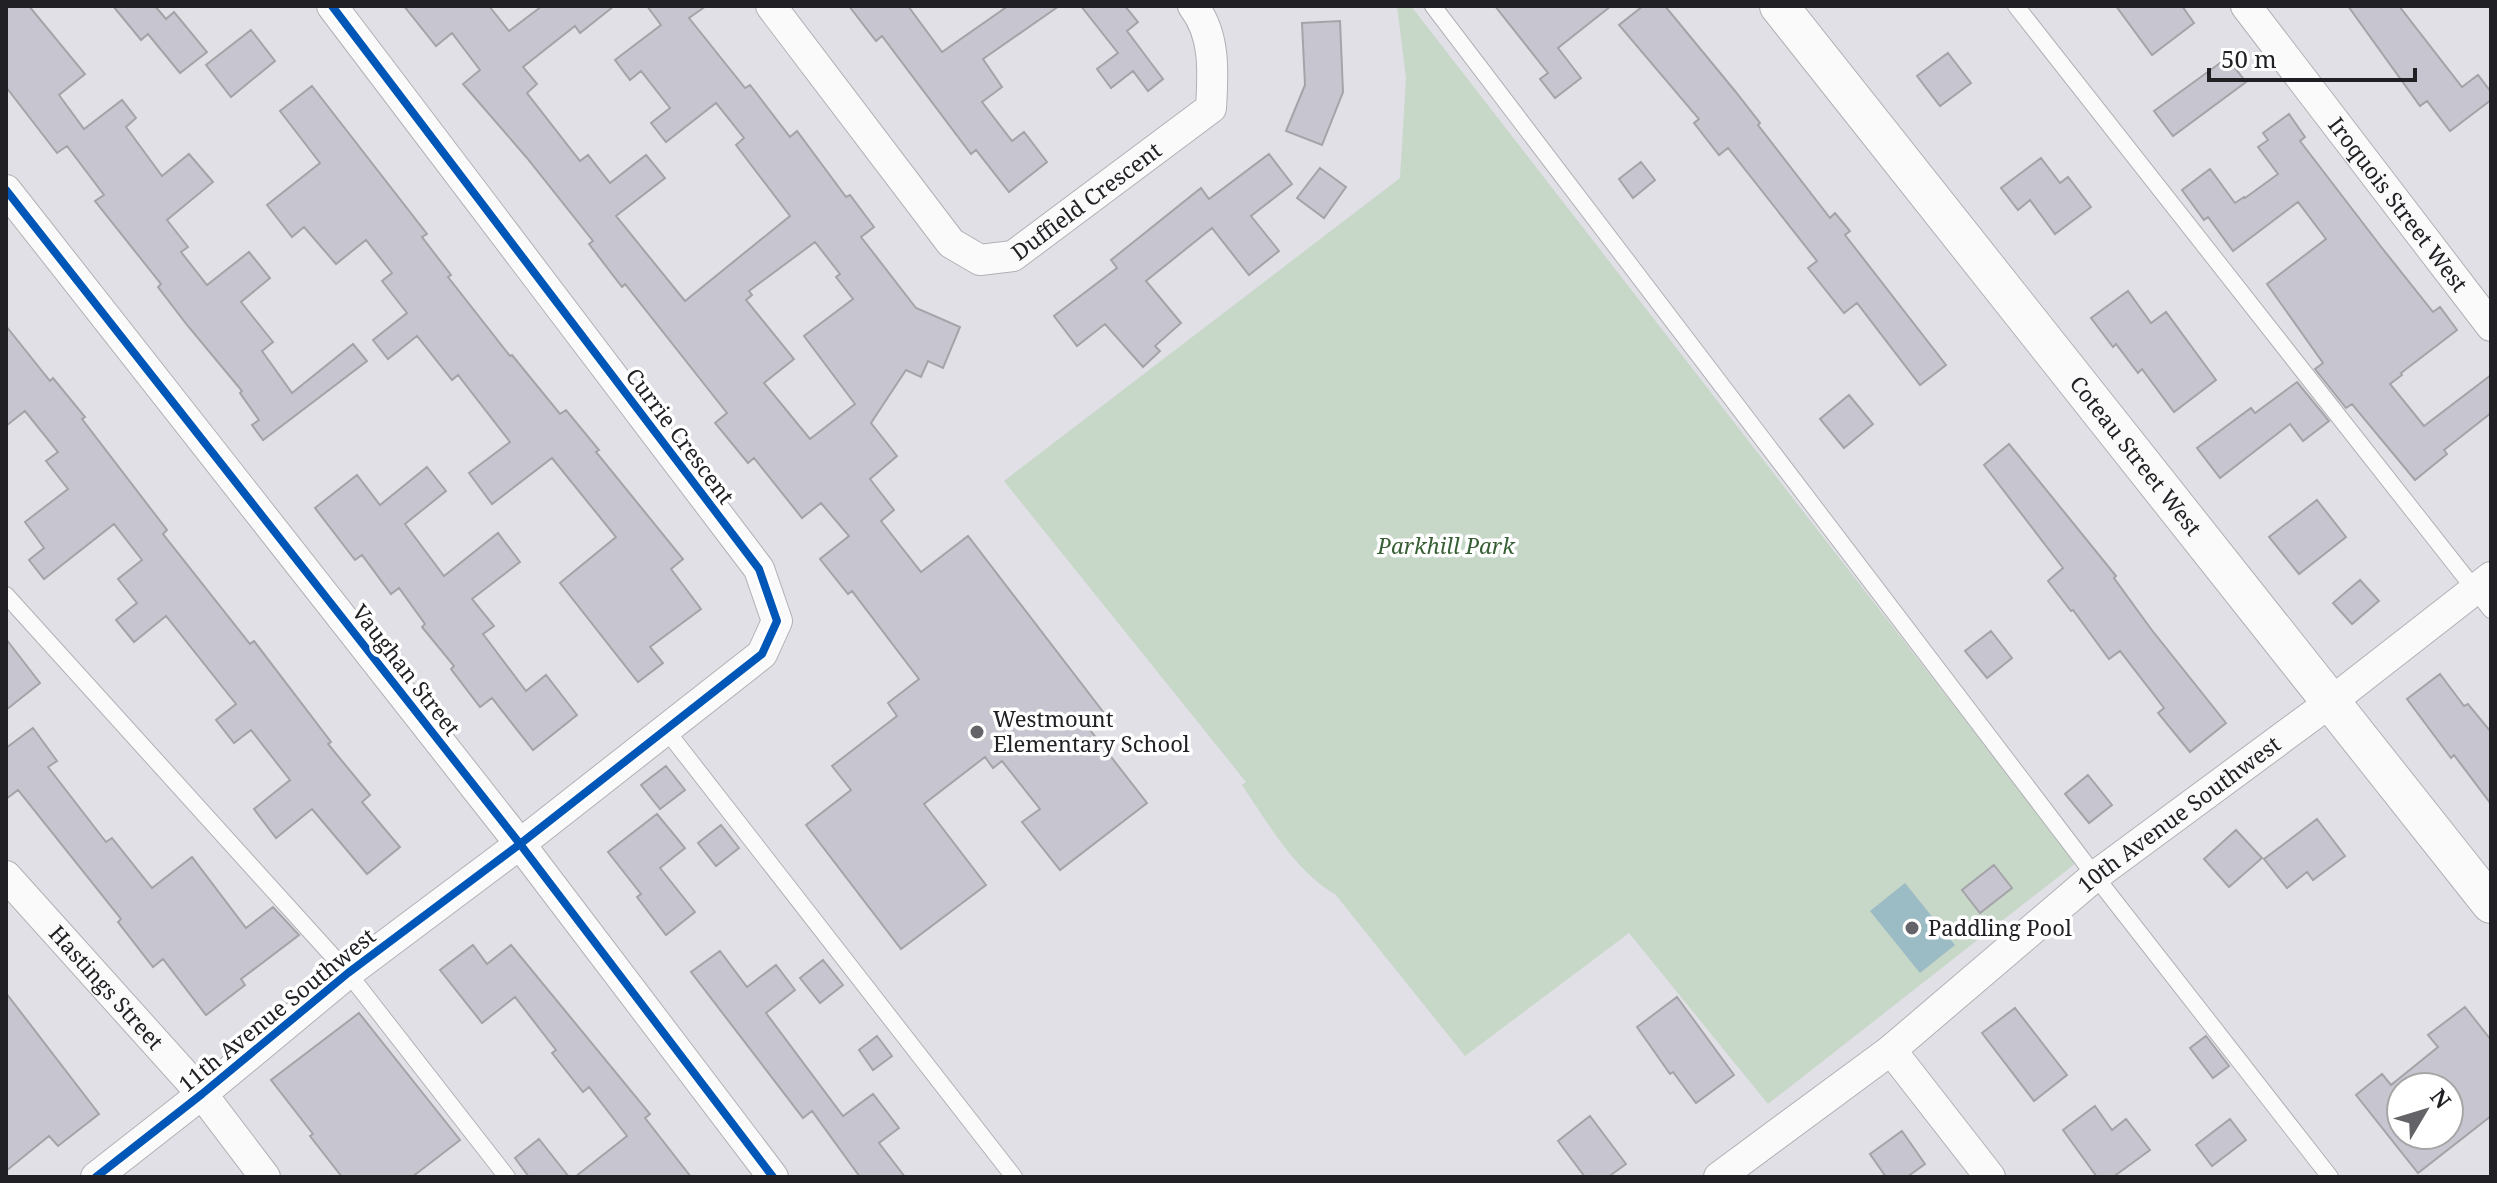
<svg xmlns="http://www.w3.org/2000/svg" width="2497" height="1183" font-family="'Noto Serif',serif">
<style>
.green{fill:#c7d7c8}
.water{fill:#9bbcc5}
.building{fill:#c7c6d0;stroke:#a4a4a8;stroke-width:2;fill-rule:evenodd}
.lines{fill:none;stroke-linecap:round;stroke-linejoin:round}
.service-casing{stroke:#b1b0b5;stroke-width:18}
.minor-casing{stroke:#b1b0b5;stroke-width:32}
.tertiary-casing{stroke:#b1b0b5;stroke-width:40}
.service{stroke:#fafafb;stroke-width:16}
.minor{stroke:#fafafb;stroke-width:30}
.tertiary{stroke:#fafafb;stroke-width:38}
.cycleway-casing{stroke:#fff;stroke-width:13}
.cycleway{stroke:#0057b8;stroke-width:8}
.poi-dot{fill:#646368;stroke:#fff;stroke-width:3}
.labels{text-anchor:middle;stroke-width:7;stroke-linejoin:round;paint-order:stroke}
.street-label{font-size:22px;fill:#212024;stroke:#fff}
.park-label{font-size:22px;font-style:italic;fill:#375f34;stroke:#fff}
.poi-label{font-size:22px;fill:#212024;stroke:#fff;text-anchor:start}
</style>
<rect width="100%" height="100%" fill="#e0e0e6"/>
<path class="green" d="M1397,6H1411L2076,863L1768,1104L1629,933L1465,1056L1335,894C1296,872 1267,822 1242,785L1246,782L1004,481L1400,178L1406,78Z"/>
<path class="water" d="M1905,883L1955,945L1920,973L1870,911Z"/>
<path class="building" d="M6,6H29L85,74L59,95L84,129L122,100L136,118L126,127L162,176L189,154L213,182L167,220L188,247L181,252L207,285L249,252L270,278L241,302L273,342L262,351L292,393L353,344L367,361L263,440L252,425L259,420L240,393L242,391L187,325L158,287L161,284L95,201L104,195L67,146L57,153L6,87Z
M113,6H155L166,19L174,12L207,52L180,73L148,34L141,40Z
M404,6H489L509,31L542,6H614L580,33L575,26L523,67L537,84L527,93L580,161L588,155L610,183L646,155L665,178L616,216L685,301L790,216L736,145L744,138L716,103L666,142L651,123L670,108L641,71L630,80L615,60L661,25L647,6H706L689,18L745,88L750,85L790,137L797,131L846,197L850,195L874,227L861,237L916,308L960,327L943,368L928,361L921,377L906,370L871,423L897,456L870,479L894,510L881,521L921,572L968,536L1104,713L1087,726L1147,803L1060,870L1022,822L1040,809L1002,761L993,768L985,757L924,804L986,885L901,949L806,825L851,790L832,766L897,716L888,703L919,679L852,591L848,594L820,559L849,536L821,503L802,518L754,458L748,463L715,423L727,413L625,284L622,287L589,244L593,241L527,158L463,84L480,70L452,33L436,46ZM815,242L840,274L836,277L853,299L804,336L855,404L810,439L764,383L794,359L746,300L752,295L749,291Z
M849,6H908L942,52L1008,6H1059L983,59L1002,87L982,102L1012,141L1024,132L1047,162L1009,192L976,150L971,154L882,36L876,41Z
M1081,6H1125L1138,22L1127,31L1163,79L1148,91L1133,71L1111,88L1097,69L1118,53Z
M1495,6H1611L1558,48L1581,78L1555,98L1540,79L1548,73Z
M1643,6H1665L1735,91L1760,123L1758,125L1830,218L1835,213L1850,231L1845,235L1946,365L1920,385L1857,303L1844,313L1808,268L1817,261L1777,210L1728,148L1719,155L1694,123L1699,119L1619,25Z
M2116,6H2182L2194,23L2152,55Z
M2348,6H2399L2462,87L2478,75L2491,92V100L2450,131L2427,101L2420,106Z
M1340,21L1343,92L1322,145L1286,131L1305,85L1302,23Z
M251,30L275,61L231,97L206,65Z
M1948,53L1971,83L1940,106L1917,76Z
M2227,58L2246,82L2173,136L2154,111Z
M312,86L427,234L422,237L451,275L448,277L510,356L512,355L560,414L566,410L599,450L596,452L683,559L671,569L701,609L650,647L663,663L638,682L560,583L616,537L552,458L492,504L469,473L510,442L458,375L452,380L417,336L388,359L373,340L407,313L382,281L392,273L366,240L336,264L304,227L292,237L267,205L320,163L280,111Z
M2289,114L2305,137L2300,141L2382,248L2433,312L2440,307L2457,330L2401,373L2402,375L2390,384L2424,426L2491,375V413L2444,450L2447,454L2415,480L2352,404L2346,408L2315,369L2323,363L2267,284L2326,239L2298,202L2233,251L2208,217L2204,220L2182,190L2210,169L2235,203L2244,197L2245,198L2278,174L2258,147L2268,140L2263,133Z
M1269,154L1292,184L1251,216L1279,251L1249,275L1212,228L1146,281L1181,323L1155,346L1160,351L1143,367L1105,324L1077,346L1054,316L1117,268L1111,260L1201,188L1209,199Z
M2041,158L2060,183L2068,177L2091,207L2055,234L2030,200L2018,210L2001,188Z
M1641,162L1655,180L1633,198L1619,179Z
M1320,168L1346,187L1324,218L1297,198Z
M2128,291L2151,323L2166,312L2216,380L2174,412L2142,369L2138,373L2116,344L2113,347L2091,318Z
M6,326L50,381L53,378L85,417L82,419L167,530L163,534L250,644L254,641L331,742L328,744L370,795L362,802L400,847L367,874L312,809L276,838L254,809L290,780L251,730L234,743L216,720L236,704L166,616L134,642L116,620L137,603L118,579L142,560L114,524L44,579L29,560L44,548L25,522L68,489L46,461L58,452L25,411L6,426Z
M2297,382L2329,421L2303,441L2290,424L2220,478L2197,448L2251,408L2255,413Z
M1849,395L1873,424L1844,448L1820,419Z
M2009,444L2116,576L2114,578L2151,629L2226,723L2190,752L2158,713L2164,708L2120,651L2109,659L2073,610L2071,611L2048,581L2063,568L1984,465Z
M427,467L446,491L405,524L444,576L498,533L520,562L472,599L494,626L483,634L526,691L546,675L577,715L533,750L492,698L480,707L451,669L454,666L422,627L425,624L399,588L391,594L362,555L355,560L315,508L357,475L380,505Z
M2317,500L2346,537L2299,574L2269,537Z
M2360,580L2379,601L2352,624L2333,603Z
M1991,631L2012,658L1987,678L1965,651Z
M6,639L40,683L6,710Z
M2440,674L2464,706L2468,704L2491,732V804L2454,755L2451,758L2407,699Z
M33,728L57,761L48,767L106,842L112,838L152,888L192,857L246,928L273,907L299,935L241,979L245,985L206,1015L163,959L153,967L118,922L121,919L18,790L6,799V748Z
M666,766L685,790L660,809L641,785Z
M2088,775L2112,805L2089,823L2065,794Z
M657,814L685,848L660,868L695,912L666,935L637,897L641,894L608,852Z
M2317,819L2345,856L2313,880L2307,872L2287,888L2264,859Z
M721,825L739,848L716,866L698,843Z
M2236,830L2262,858L2229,887L2204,859Z
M1994,865L2012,888L1980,913L1962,890Z
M473,945L487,964L511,945L650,1114L645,1118L691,1177H575L627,1136L589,1087L583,1092L552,1053L556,1050L515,997L482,1023L440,970Z
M720,951L747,987L776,965L795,990L766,1013L843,1116L873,1094L899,1128L879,1143L905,1177H860L812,1111L803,1118L691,972Z
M823,960L843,985L820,1003L800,978Z
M6,993L99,1114L58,1146L49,1136L6,1171Z
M1677,997L1734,1075L1696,1103L1673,1072L1670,1074L1637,1027Z
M2465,1007L2491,1040V1116L2418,1173L2356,1095L2382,1074L2391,1085L2438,1047L2428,1035ZM2401,1087H2449V1135H2401Z
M2015,1008L2067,1075L2034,1101L1982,1033Z
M359,1013L460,1140L412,1177H342L310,1136L313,1134L271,1080Z
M877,1036L892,1056L873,1070L859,1050Z
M2206,1036L2229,1066L2213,1078L2190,1048Z
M2095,1106L2112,1130L2126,1119L2150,1150L2113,1177H2097L2063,1130Z
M1590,1116L1626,1164L1608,1177H1585L1558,1141Z
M2230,1119L2246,1140L2212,1166L2196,1145Z
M1902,1131L1925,1164L1907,1177H1886L1870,1154Z
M539,1139L569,1177H529L515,1158Z"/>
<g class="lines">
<g class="service-casing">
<path id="service" d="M1433,6L2095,876L2330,1177
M2016,6L2491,610
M6,595L348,973L507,1177
M666,730L1014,1177"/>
</g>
<g class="minor-casing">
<g id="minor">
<path id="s1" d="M771,6L951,243L980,260L1013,256L1211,108C1213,74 1216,35 1193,6"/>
<path id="s2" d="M2246,6L2491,326"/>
<path d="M6,190L520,844L773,1177"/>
<path id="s3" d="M6,876L202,1094L265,1177"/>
<path d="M1891,1050L1990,1177"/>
<path d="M96,1177L202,1094L348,973L520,844L762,654L777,621L759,569L332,6"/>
<path id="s4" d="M1719,1177L1891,1050L2095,876L2332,701L2491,577"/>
</g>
</g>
<g class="tertiary-casing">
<g id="tertiary">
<path id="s5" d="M1779,6L2491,904"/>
</g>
</g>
<use href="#service" class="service"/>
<use href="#minor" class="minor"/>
<use href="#tertiary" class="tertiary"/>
<g class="cycleway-casing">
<path id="cycleway" d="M6,190L520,844L773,1177
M96,1177L202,1094L348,973L520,844L762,654L777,621L759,569L332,6"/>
</g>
<use href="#cycleway" class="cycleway"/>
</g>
<g class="poi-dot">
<circle cx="977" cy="732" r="8"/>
<circle cx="1912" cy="928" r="8"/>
</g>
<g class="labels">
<g class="street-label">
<text dy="8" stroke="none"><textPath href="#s1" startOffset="456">Duffield Crescent</textPath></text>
<text dy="8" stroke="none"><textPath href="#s2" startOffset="250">Iroquois Street West</textPath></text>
<text transform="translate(680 436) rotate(53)" y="8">Currie Crescent</text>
<text dy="8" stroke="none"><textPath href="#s5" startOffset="574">Coteau Street West</textPath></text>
<text transform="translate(406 670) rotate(52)" y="8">Vaughan Street</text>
<text dy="8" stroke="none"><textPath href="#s4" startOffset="586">10th Avenue Southwest</textPath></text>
<text dy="8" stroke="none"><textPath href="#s3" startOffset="150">Hastings Street</textPath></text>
<text transform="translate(277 1010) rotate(-39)" y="8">11th Avenue Southwest</text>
</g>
<g class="park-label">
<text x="1446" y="554">Parkhill Park</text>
</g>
<g class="poi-label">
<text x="993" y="727">Westmount<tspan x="993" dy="25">Elementary School</tspan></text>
<text x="1928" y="936">Paddling Pool</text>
</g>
</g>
<rect width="2497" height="1183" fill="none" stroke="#212024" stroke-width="16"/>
<g transform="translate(2425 1111) rotate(52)"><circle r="38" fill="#ffffff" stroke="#a6a6a7" stroke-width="2"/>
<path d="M0-6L14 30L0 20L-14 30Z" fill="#646368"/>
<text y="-12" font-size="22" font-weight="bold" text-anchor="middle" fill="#212024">N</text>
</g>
<path d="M2209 68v12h206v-12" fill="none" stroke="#212024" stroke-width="4"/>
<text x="2221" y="68" font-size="24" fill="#212024" stroke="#ffffff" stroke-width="6" paint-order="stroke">50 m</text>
</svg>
